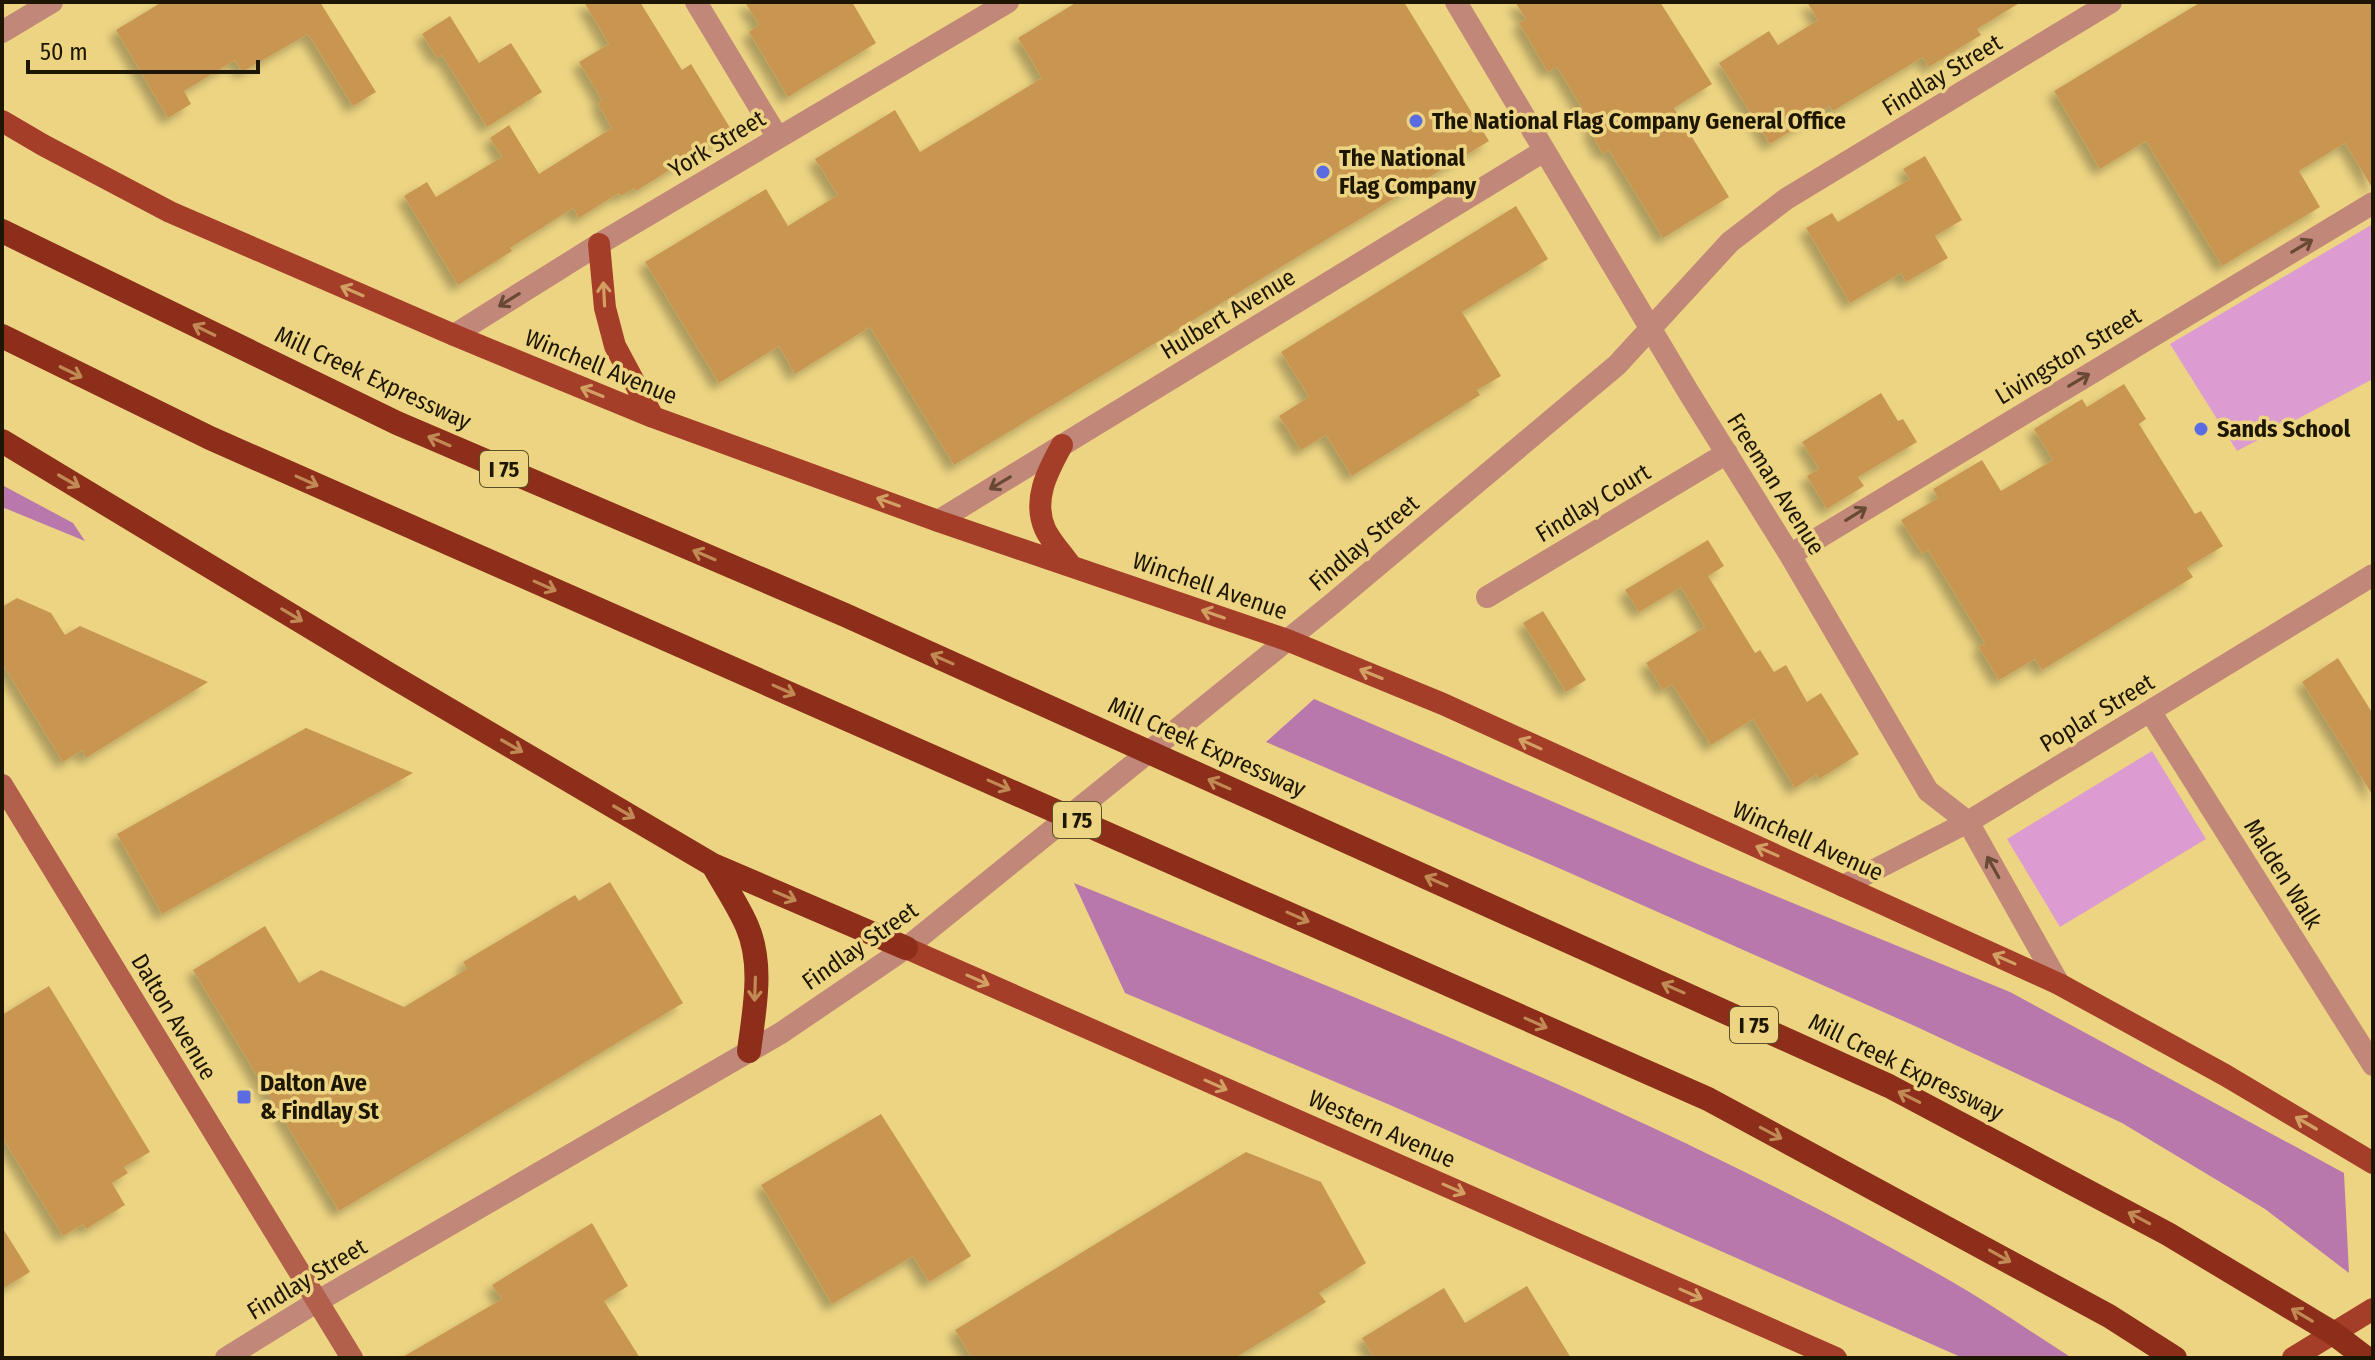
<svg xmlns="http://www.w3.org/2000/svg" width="2375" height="1360" font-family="'Fira Sans Condensed',sans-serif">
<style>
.green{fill:#dd9cd1}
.forest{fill:#b878ac}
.building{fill:#c89651;filter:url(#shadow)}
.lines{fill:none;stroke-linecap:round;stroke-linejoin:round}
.minor{stroke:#c18779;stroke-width:22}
.tertiary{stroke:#c18779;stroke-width:22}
.secondary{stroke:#b25f4c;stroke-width:22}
.primary{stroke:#a53e29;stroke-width:22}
.motorway{stroke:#8c2e1a;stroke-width:24}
.oneway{stroke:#674936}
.oneway2{stroke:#d3a063}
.oneway3{stroke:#c18953}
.poi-dot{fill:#5b6be2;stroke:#ecd482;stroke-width:3}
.labels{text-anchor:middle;stroke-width:7;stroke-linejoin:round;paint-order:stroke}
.shield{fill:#ecd482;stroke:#5b4f27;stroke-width:2}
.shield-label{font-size:22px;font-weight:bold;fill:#1d1600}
.street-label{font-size:24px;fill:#1d1600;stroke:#ecd482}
.poi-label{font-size:24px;font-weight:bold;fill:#1d1600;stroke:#ecd482;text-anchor:start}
</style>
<defs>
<filter id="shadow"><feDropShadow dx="-7" dy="7" stdDeviation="4" flood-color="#0004"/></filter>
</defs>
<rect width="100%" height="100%" fill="#ecd482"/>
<path class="green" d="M2373,224V379L2237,451L2170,344Z
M2152,751L2206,839L2060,927L2007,839Z"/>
<path class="forest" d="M2,485L73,523L85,541L2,507Z
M1314,699L1700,865L2010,992L2344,1173L2349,1273L2265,1209L2122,1123L1917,1027L1561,869L1266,742Z
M1074,883C1370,1003 1670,1121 1949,1280C1991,1304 2031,1332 2072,1358H1963L1390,1105L1125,993Z"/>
<path class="building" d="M162,2H320L376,92L353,106L308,34L242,72L235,60L184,91L191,104L168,118L116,30Z
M584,2H640L682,70L691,64L732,131L636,191L634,188L621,196L619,193L579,218L573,208L510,248L512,251L458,285L404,196L427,182L436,197L502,157L490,138L509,125L539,174L612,128L598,104L602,100L579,62L609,44Z
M745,2H852L876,43L788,97L749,32L759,25Z
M1077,2H1404L1489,141L954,465L870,327L795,374L779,346L719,383L645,262L766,189L788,226L838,195L815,159L895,110L920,152L1042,78L1018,38Z
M1515,2H1660L1712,84L1674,108L1729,197L1663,238L1609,150L1603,154L1590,131L1594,128L1557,67L1548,72L1519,23L1526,19Z
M1807,2H2021L1977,29L1981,35L1929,67L1923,57L1833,111L1830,106L1770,144L1719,63L1769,31L1778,45L1818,20Z
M2201,2H2373V189L2345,143L2299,171L2320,207L2222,266L2146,141L2100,169L2054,91Z
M450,16L479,63L511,43L542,92L487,127L442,55L437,58L422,34Z
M1925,156L1962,220L1935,236L1948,258L1906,282L1901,273L1850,303L1806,228L1832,213L1838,222L1910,179L1903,169Z
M1516,206L1548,259L1462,312L1501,376L1477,390L1480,395L1352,476L1326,435L1301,450L1279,416L1309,397L1281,352Z
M2124,384L2146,419L2139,424L2195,514L2201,511L2223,546L2187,568L2193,577L2042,670L2035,659L1999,680L1979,647L1985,643L1928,550L1922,554L1901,520L1938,498L1933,489L1982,460L2001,491L2053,460L2034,429L2082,399L2087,407Z
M1881,393L1898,421L1903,419L1917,442L1858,477L1864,486L1827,509L1807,476L1819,469L1802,442Z
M1708,540L1724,566L1708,576L1755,653L1760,650L1774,672L1786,665L1807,702L1821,693L1859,754L1819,779L1817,774L1795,788L1753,719L1711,745L1672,684L1663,690L1646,663L1705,627L1681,587L1639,612L1625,590Z
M17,598L51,613L65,635L80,626L208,682L86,758L82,750L63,762L2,663V607Z
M1543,611L1586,680L1566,692L1523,623Z
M2338,658L2373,714V796L2302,682Z
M306,728L413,773L162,914L117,834Z
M610,882L683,1003L339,1211L193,970L265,926L299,983L321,970L404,1007L467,969L463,962L575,895L579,901Z
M49,986L150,1152L124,1167L128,1173L112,1183L125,1205L86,1229L83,1224L63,1236L2,1137V1015Z
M881,1114L971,1256L929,1282L913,1256L832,1304L761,1185Z
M1246,1152L1321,1182L1366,1263L1319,1293L1326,1302L1235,1358H972L955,1330Z
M592,1223L628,1286L604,1301L640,1358H401L502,1299L492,1285Z
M2,1227L30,1272L2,1289Z
M1527,1286L1571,1358H1374L1362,1338L1444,1288L1465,1323Z"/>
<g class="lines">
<path class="minor" d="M696,2L778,138
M1456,2L1689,393L1790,555L1928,791L1968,822L2059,984
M2,32L52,2
M454,335L599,244L1008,2
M938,521L1544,151
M1790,555L2373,203
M1487,597L1727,453
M2150,711L2373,1065
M1843,886L1968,822L2373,575
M226,1358L318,1301"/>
<path class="tertiary" d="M318,1301L781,1033L906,948L1332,604L1617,365L1730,242L1786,199L2111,2"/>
<path class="secondary" d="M2,785L352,1358"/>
<path class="primary" d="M2,121L43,145L170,212L454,335L653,417L938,521L1287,640L1443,704L2059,984L2225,1075L2373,1163
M599,244L605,308L615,346L653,417
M1062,445C1048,471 1032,499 1045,529C1051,542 1063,554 1071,566
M906,948L1836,1358
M2293,1358L2373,1309"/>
<path class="motorway" d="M2,231L397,423L845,615L1889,1086L2168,1234L2333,1333L2366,1358
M2,336L210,438L1708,1099L2109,1316L2175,1358
M2,441L390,675L713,865L906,948
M713,865C724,885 738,905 747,926C764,965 754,1011 749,1051"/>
</g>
<defs><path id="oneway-shaft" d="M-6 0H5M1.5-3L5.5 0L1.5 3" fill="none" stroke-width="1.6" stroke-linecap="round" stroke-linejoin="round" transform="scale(2)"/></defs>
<g class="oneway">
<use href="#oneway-shaft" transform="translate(2302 246) rotate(-31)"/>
<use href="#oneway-shaft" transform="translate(509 300) rotate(148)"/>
<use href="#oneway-shaft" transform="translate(2079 380) rotate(-31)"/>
<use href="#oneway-shaft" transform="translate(1000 483) rotate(149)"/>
<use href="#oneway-shaft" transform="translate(1856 514) rotate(-32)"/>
<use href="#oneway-shaft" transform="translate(1993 867) rotate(-119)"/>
</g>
<g class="oneway2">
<use href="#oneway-shaft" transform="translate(352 291) rotate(-157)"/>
<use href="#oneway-shaft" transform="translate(604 294) rotate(-93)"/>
<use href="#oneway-shaft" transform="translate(592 392) rotate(-158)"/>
<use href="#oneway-shaft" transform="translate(888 502) rotate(-160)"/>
<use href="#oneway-shaft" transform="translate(1213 614) rotate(-161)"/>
<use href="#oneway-shaft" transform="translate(1371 674) rotate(-158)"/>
<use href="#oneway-shaft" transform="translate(1530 744) rotate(-156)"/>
<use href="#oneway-shaft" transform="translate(1767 851) rotate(-156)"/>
<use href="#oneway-shaft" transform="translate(2004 959) rotate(-156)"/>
<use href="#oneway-shaft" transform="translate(978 980) rotate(24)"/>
<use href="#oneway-shaft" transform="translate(1216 1085) rotate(24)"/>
<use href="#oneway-shaft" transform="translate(2306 1123) rotate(-150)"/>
<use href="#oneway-shaft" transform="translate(1454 1189) rotate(24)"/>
<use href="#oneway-shaft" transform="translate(1691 1294) rotate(24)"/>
</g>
<g class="oneway3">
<use href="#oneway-shaft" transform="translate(204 330) rotate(-154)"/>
<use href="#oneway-shaft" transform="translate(71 372) rotate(26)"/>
<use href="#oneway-shaft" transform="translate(439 441) rotate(-157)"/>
<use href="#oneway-shaft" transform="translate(69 481) rotate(30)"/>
<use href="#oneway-shaft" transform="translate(307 481) rotate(24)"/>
<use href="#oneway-shaft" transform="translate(704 555) rotate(-157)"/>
<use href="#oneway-shaft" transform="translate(545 586) rotate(24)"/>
<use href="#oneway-shaft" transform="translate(292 615) rotate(31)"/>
<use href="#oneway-shaft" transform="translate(942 659) rotate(-156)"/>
<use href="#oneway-shaft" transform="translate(784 690) rotate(24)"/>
<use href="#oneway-shaft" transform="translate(512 746) rotate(30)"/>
<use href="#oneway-shaft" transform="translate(1219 784) rotate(-156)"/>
<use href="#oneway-shaft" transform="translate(999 785) rotate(24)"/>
<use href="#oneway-shaft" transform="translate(624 812) rotate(30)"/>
<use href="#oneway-shaft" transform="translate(1436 881) rotate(-156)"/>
<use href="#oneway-shaft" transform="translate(785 896) rotate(23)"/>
<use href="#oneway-shaft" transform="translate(1298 917) rotate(24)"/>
<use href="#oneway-shaft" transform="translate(1673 988) rotate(-156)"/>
<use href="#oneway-shaft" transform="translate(755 989) rotate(92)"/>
<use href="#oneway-shaft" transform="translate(1536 1023) rotate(24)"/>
<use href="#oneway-shaft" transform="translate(1909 1097) rotate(-153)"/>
<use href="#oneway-shaft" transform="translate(1771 1133) rotate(28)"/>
<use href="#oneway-shaft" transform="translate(2139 1218) rotate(-152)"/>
<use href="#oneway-shaft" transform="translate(2000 1256) rotate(29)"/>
<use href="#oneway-shaft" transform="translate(2302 1315) rotate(-149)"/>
</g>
<g class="poi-dot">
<circle cx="1416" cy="121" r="8"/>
<circle cx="1323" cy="172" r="8"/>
<circle cx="2201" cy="429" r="8"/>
<rect x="236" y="1089" width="16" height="16" rx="4"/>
</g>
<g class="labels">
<g class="shield">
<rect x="480" y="451" width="48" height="36" rx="6"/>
<rect x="1053" y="802" width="48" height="36" rx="6"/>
<rect x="1730" y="1007" width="48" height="36" rx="6"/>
</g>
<g class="shield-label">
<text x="504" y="477">I 75</text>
<text x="1077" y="828">I 75</text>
<text x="1754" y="1033">I 75</text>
</g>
<g class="street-label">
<text transform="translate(1942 75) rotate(-31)" y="8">Findlay Street</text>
<text transform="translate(717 144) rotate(-31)" y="8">York Street</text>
<text transform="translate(1228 314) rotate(-31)" y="8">Hulbert Avenue</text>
<text transform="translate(2068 356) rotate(-31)" y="8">Livingston Street</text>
<text transform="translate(601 367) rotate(22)" y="8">Winchell Avenue</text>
<text transform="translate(373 378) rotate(25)" y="8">Mill Creek Expressway</text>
<text transform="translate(1776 484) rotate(58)" y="8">Freeman Avenue</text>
<text transform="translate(1593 503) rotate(-31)" y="8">Findlay Court</text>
<text transform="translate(1364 543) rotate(-40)" y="8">Findlay Street</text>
<text transform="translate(1210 586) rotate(19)" y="8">Winchell Avenue</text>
<text transform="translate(2097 713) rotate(-31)" y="8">Poplar Street</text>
<text transform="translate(1207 747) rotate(24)" y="8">Mill Creek Expressway</text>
<text transform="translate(1808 841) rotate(24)" y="8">Winchell Avenue</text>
<text transform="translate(2283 874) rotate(58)" y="8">Malden Walk</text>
<text transform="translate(860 946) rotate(-35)" y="8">Findlay Street</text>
<text transform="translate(174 1017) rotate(59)" y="8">Dalton Avenue</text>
<text transform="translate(1906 1067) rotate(26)" y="8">Mill Creek Expressway</text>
<text transform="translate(1382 1129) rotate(24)" y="8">Western Avenue</text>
<text transform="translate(307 1279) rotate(-31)" y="8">Findlay Street</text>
</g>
<g class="poi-label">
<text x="1432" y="129">The National Flag Company General Office</text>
<text x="1339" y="166">The National<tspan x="1339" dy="28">Flag Company</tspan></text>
<text x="2217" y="437">Sands School</text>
<text x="260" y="1091">Dalton Ave<tspan x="260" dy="28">&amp; Findlay St</tspan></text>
</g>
</g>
<rect width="2375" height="1360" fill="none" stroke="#1d1600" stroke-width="8"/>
<path d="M28 60v12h230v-12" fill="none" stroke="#1d1600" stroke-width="4"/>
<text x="40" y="60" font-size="24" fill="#1d1600" stroke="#ecd482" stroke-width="6" paint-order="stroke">50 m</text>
</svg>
